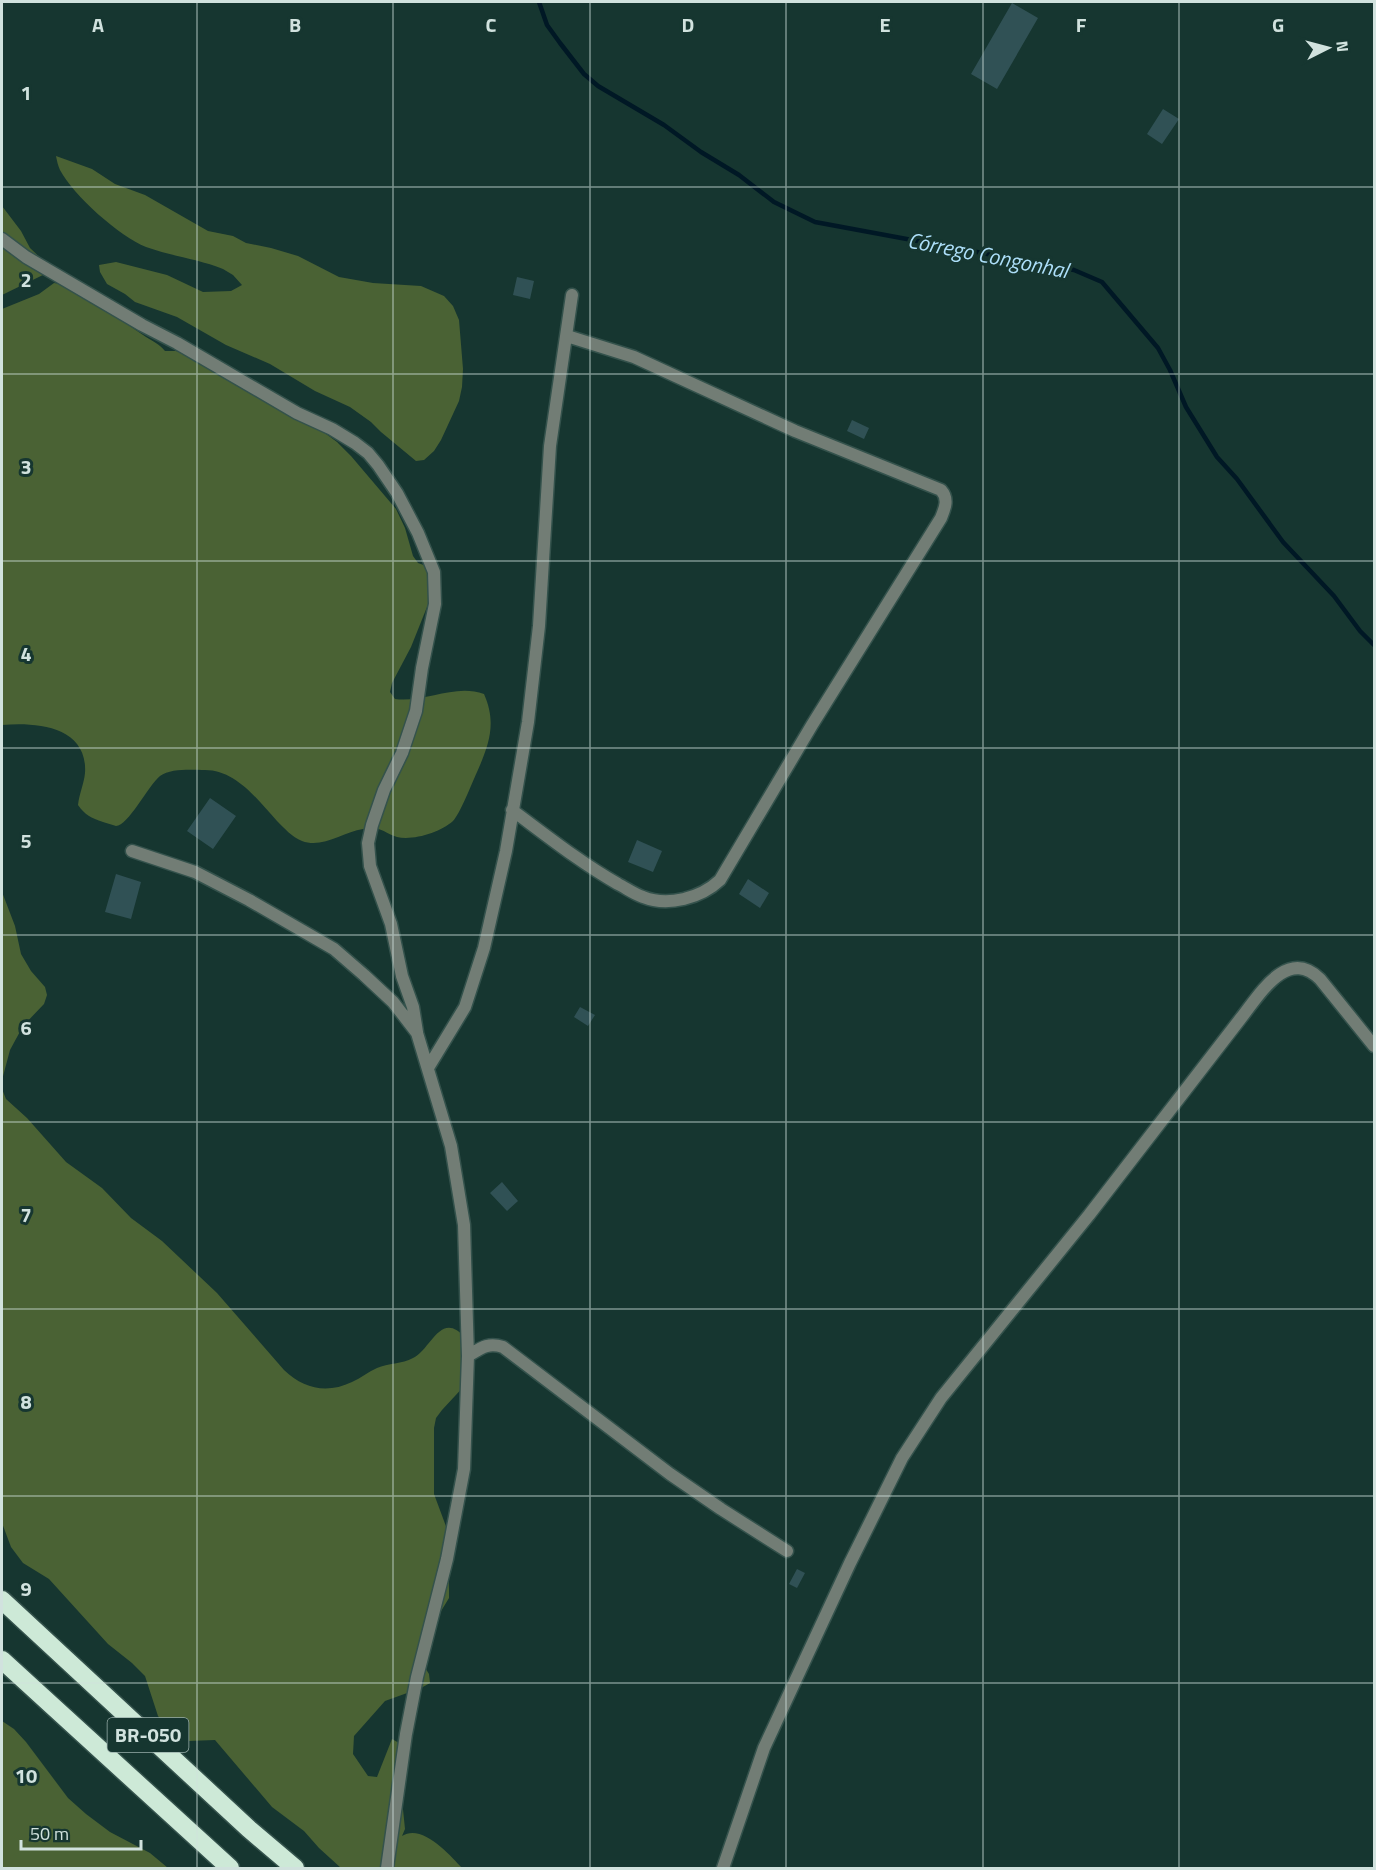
<svg xmlns="http://www.w3.org/2000/svg" width="1376" height="1870" font-family="'Titillium Web',sans-serif">
<style>
.forest{fill:#4a6234}
.lines{fill:none;stroke-linecap:round;stroke-linejoin:round}
.stream{stroke:#001825;stroke-width:4.5}
.building{fill:#305155}
.minor-casing{stroke:#34524c;stroke-width:15}
.motorway-casing{stroke:#34524c;stroke-width:21}
.minor{stroke:#727d75;stroke-width:12}
.motorway{stroke:#cde9d7;stroke-width:18}
.grid{fill:none;stroke:#d1e2de;stroke-width:1.5;stroke-opacity:0.55}
.labels{text-anchor:middle;stroke-width:6;stroke-linejoin:round;paint-order:stroke}
.shield{fill:#163630;stroke:#99aeaa;stroke-width:1.5}
.shield-label{font-size:20px;font-weight:bold;fill:#d1e2de}
.water-label{font-size:22px;font-style:italic;fill:#addff9;stroke:#163630}
.grid-label{font-size:20px;text-anchor:middle;font-weight:bold;fill:#d1e2de;stroke:#163630;stroke-width:6;stroke-linejoin:round;paint-order:stroke}
</style>
<rect width="100%" height="100%" fill="#163630"/>
<path class="forest" d="M56,156L92,169L115,184L145,195L208,231L233,236L246,243L271,248L298,256L339,277L373,283L421,286L444,296L453,306L459,320L463,369L462,387L459,401L441,440L434,451L424,460L416,461L381,432L371,422L350,407L315,391L270,364L226,345L177,317L135,302L125,294L107,284L100,272L99,265L116,262L167,275L203,292L231,291L242,285L233,275L223,269C198,259 171,256 146,247C120,237 73,195 60,170C58,166 57,161 56,156Z
M2,206L21,231L30,248L48,265L45,274L2,295Z
M54,283L61,284C90,301 119,318 146,337C154,342 159,344 165,351H176L189,355L307,420L337,442L351,456L396,509L405,528L413,556L418,563L432,568L429,602L411,647L392,683L390,692L395,699C425,703 455,683 484,694C497,723 489,745 477,772C472,783 460,814 453,821C441,832 413,841 397,837C382,832 382,826 363,829C343,832 322,849 302,841C292,837 284,828 277,821C258,800 236,770 205,770C192,770 171,768 160,776C148,786 128,826 116,826C112,825 107,823 103,822C91,818 85,815 78,805C79,794 84,784 85,773C88,726 36,722 2,725V309L39,294Z
M2,892L15,926L21,954L31,971L45,987L47,995L44,1004L23,1026L10,1050L2,1080V1089L6,1099L27,1118L66,1162L102,1188L131,1218L162,1241L217,1293L284,1370C304,1389 327,1394 352,1382C361,1378 368,1372 377,1368C388,1363 402,1364 413,1358C431,1350 441,1308 466,1339L467,1383L442,1410L436,1418L434,1428V1494L447,1529L449,1589V1598L432,1626L424,1666L429,1674L430,1683L421,1688L385,1701L354,1736L353,1754L368,1776L377,1777L392,1739L399,1743L400,1780L405,1829L402,1836C422,1823 450,1855 462,1868H341L319,1848L304,1831L272,1807L215,1740L188,1741L170,1732L158,1716L145,1676L132,1663L108,1644L49,1579L23,1563L11,1547L2,1523Z
M2,1721L14,1729L26,1742L68,1798L86,1814L110,1832L150,1853L168,1868H2Z"/>
<g class="lines">
<path class="stream" d="M539,2L547,25L560,43L584,74L598,86L664,125L701,152L739,175L774,202L815,222L1074,270L1102,282L1158,348L1170,370L1186,407L1217,457L1237,479L1283,542L1334,596L1360,631L1374,645"/>
</g>
<path class="building" d="M1012,3L1038,18L997,89L971,74Z
M1163,109L1179,119L1162,144L1147,134Z
M517,277L534,281L530,299L513,295Z
M852,420L869,428L864,439L847,431Z
M210,798L236,816L213,849L187,831Z
M637,840L662,851L653,872L628,862Z
M116,874L141,882L131,919L105,912Z
M748,879L769,893L760,908L739,894Z
M580,1007L595,1015L588,1026L574,1017Z
M502,1182L518,1201L507,1211L490,1193Z
M797,1569L805,1573L797,1588L789,1584Z"/>
<g class="lines">
<g class="minor-casing">
<path id="minor" d="M2,239L26,257L142,325L177,343L297,413L332,429L355,443L368,453L378,465L397,493L418,533L434,572L435,604L422,668L416,711L402,753L384,790L372,825L368,843L370,866L391,924L402,976L413,1007L417,1032
M512,810C547,836 581,863 618,884C626,888 634,894 643,897C668,907 701,898 720,880L812,725L941,518C945,508 949,499 941,490L795,431L634,357L567,336
M132,851L195,872L249,900L334,949L364,975L393,1002L417,1033L451,1146L464,1225L468,1356L464,1469L447,1559L417,1677L406,1734L387,1868
M428,1068L465,1007L484,948L506,851L528,722L539,626L550,446L572,295
M468,1356C481,1348 488,1342 503,1347L670,1474L721,1509L787,1551
M723,1868L764,1748L850,1563L902,1458L941,1398L1089,1215L1241,1018C1260,994 1287,947 1320,979L1374,1046"/>
</g>
<g class="motorway-casing">
<path id="motorway" d="M2,1600L249,1829L295,1868
M2,1660L230,1868"/>
</g>
<use href="#minor" class="minor"/>
<use href="#motorway" class="motorway"/>
</g>
<path class="grid" d="M197,2V1868M393,2V1868M590,2V1868M786,2V1868M983,2V1868M1179,2V1868M2,187H1374M2,374H1374M2,561H1374M2,748H1374M2,935H1374M2,1122H1374M2,1309H1374M2,1496H1374M2,1683H1374"/>
<g class="labels">
<rect class="shield" x="107.5" y="1718" width="81" height="34" rx="4.5"/>
<g class="shield-label">
<text x="148" y="1742">BR-050</text>
</g>
<g class="water-label">
<text transform="translate(988 255) rotate(11)" y="8">Córrego Congonhal</text>
</g>
</g>
<g class="grid-label">
<text x="98" y="32">A</text>
<text x="295" y="32">B</text>
<text x="491" y="32">C</text>
<text x="688" y="32">D</text>
<text x="885" y="32">E</text>
<text x="1081" y="32">F</text>
<text x="1278" y="32">G</text>
<text x="26" y="100">1</text>
<text x="26" y="287">2</text>
<text x="26" y="474">3</text>
<text x="26" y="661">4</text>
<text x="26" y="848">5</text>
<text x="26" y="1035">6</text>
<text x="26" y="1222">7</text>
<text x="26" y="1409">8</text>
<text x="26" y="1596">9</text>
<text x="26" y="1783">10</text>
</g>
<rect width="1376" height="1870" fill="none" stroke="#d1e2de" stroke-width="6"/>
<g transform="translate(1328 48) rotate(84)" stroke="#163630" stroke-width="4.5" paint-order="stroke">
<path d="M0-4.5L10 22L0 15L-10 22Z" fill="#d1e2de"/>
<text y="-9" font-size="16" font-weight="bold" text-anchor="middle" fill="#d1e2de">N</text>
</g>
<path d="M21 1840v9h120v-9" fill="none" stroke="#d1e2de" stroke-width="3"/>
<text x="30" y="1840" font-size="18" fill="#d1e2de" stroke="#163630" stroke-width="4.5" paint-order="stroke">50 m</text>
</svg>
